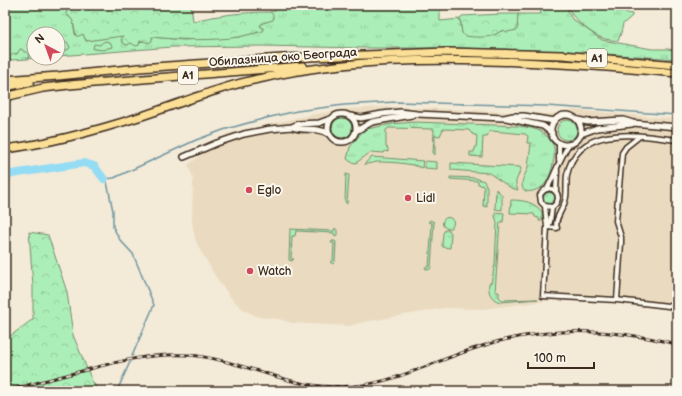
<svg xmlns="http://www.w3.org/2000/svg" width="682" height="396" font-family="'Balsamiq Sans',sans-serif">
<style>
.built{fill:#eadbc0}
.grass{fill:url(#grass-tufts);stroke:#748c6b}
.forest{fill:url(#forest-crowns);stroke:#748c6b}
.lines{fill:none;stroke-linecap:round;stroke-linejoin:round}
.stream{stroke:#70959e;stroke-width:1.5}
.river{stroke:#93dcf4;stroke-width:8}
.minor-casing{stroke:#3b2a1e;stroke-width:7}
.tertiary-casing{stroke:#3b2a1e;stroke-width:8}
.motorway-casing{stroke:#3b2a1e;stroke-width:10}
.minor{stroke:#fbf7ec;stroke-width:4}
.tertiary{stroke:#fbf7ec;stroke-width:5}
.motorway{stroke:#fbdf96;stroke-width:7}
.rail-casing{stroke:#3b2a1e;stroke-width:3}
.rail{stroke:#fbf7ec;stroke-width:1.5;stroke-dasharray:4.5;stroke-linecap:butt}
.poi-dot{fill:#d1495b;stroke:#fbf7ec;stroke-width:1.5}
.labels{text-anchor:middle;stroke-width:4;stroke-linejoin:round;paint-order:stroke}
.shield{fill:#fbf7ec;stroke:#75685c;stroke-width:1}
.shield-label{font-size:11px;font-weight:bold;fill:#3b2a1e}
.street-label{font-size:12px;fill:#3b2a1e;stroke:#fbf7ec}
.poi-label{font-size:12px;fill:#3b2a1e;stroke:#fbf7ec;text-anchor:start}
</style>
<defs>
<pattern id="grass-tufts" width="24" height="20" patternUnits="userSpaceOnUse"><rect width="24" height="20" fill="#aceeb8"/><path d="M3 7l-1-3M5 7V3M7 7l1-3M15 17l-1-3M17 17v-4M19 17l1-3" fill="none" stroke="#95cc9e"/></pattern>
<pattern id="forest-crowns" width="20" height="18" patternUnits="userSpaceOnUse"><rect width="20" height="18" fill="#aceeb8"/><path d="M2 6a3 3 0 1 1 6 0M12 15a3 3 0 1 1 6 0" fill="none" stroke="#95cc9e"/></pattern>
</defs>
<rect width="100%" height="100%" fill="#f3ead8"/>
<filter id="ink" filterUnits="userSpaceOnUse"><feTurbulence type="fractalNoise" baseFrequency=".025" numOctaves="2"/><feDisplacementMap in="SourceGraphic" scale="8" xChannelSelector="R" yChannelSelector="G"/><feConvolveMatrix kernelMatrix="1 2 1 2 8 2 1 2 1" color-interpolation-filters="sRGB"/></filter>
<g filter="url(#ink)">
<path class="built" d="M386,107L446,109L549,114L575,110L677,119V310L666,307L563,299L483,309L445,308L359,323L349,326L292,323L278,319L258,317L244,310L232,299L219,282L200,250L195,239L192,221L193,178L188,165L227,134L300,117L346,109Z"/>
<path class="grass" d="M5,5H68V16L73,21L75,34H83L86,41L123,35L131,43L144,41L152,37L183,40L237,37L263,31L260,25L272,14L270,12L275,11L276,10L272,5H440V21L460,19L462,33L493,36L498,32L518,27L517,21L518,14H541L540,7L567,6L568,11L572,19L602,40L652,49H668L677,51V59L563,51L458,48H365L261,46L172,47L58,56V52L66,51L67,42H58V34H34V58L28,59L29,55C23,52 14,52 9,58L11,60L5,61Z
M569,7L604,8L632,14V16L623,24L621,33L618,41C613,40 607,40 602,38C592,34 570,18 569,7Z
M332 128a10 10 0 1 1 20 0a10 10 0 1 1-20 0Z
M557 130a10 10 0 1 1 20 0a10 10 0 1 1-20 0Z
M415,122C441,123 468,124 494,125C509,126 529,125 542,132C547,135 549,139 552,143C558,151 551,177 545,184C541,189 522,198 522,184C522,178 527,172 528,167C529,159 530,152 531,143H527L528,136L525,134L492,131L489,132L487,137H483L482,157L470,156V152H474L475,148H476L477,136L472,134L469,130L443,129L440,136L435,135V155L433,154L434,129L389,128L386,130V147L388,148V152L385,151L384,153L371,152L356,163L351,162L347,159L350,147L362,132L367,129L391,124Z
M372,157L423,161L422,168C411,163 390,162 377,162C372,163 369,164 364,164Z
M425,161L437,162V169L425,168Z
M451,163L520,167L521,169L516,181V185L518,190L511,188L489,173L451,170Z
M346,174L349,175L347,204L345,202Z
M450,177L475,178L484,181L487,187V207L483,206L484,188L481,185L478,184V181L450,179Z
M496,189L502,195V210L495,209Z
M543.5 198a5.5 5.5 0 1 1 11 0a5.5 5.5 0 1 1-11 0Z
M511,200C523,200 535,202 542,212V221H539V218L535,217L534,214L510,213Z
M495,212L504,213L503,222H500L495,292H499V297L502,300L538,299L500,302C490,299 488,292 489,283H491L495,264L497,222L495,216Z
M442.5 223a5.5 5.5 0 1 1 11 0a5.5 5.5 0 1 1-11 0Z
M430,220L434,222L431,268L429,270L426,269L425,267H429L432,223L428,222Z
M335,228L337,230V235L335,236L334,233L296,231L295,236H292L291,259H294L292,261L289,260L290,229L334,231Z
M445,230H449L451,233L450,248L443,247L442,246L443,233Z
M332,241H335L336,242L335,262L333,264L330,262L333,261L334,243H331Z"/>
<path class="forest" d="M68,5H191L193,21C218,15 244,12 270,12C273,14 274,17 273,20L263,23L260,25L261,27L264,29L263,31C255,33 247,35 239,37C212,41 179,40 152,37V41L148,43L144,41H140L139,45L136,46L131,43L127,45L123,43L121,40L123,36L86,41L83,34L79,36H76L73,21L66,13L69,7Z
M502,14H518L517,30L507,32L503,30C499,32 495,35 491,36C483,38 473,37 465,36L462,33L460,19L462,16Z
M106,41L111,43L112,47L109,48H107L105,50L93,49L94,44L100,45L103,42Z
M58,42H67L70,47L69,49L58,52Z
M20,49H22L24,52H27L29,55L28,59L11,60L9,58C11,54 14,54 17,54Z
M29,232L48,235L67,292L73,335L92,381L99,391H5V337H9L33,319V286Z"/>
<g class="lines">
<path class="stream" d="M132,356L154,305L133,254L120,240L113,227V211L107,182L104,179L114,178L196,140L223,130L266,118L297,111L344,105L396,102L546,106L677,115
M117,391L130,362"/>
<path class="river" d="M5,175L84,163L94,166L104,179"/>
<g class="minor-casing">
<path id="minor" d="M559,160V143
M547,189C555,174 560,158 569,144
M556,191L557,170
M545,206L547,227L543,296L617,300L677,307
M547,227L557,228C553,219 565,208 566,197C567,190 566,182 567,175C578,123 638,135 677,140
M548,227L550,222L552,207C567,197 550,179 540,195L541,202L545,206L552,207
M617,300L621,243V237L616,221L622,153L626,147L640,136"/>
</g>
<g class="tertiary-casing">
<path id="tertiary" d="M328 128a14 14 0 1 1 28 0a14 14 0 1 1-28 0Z
M551 130a15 15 0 1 1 30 0a15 15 0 1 1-30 0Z
M351,116L361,118L382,114L400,112L417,114L504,118L513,116H524L554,121
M506,118L543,126L552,133
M578,120L588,122L623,120L633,123L677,127
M292,127C304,132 316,126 329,134
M356,131L372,122L412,115
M581,134L597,128L632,124
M184,157L217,143L244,134L270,129L292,127L298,124L319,123L330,119"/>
</g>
<g class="motorway-casing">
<path id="motorway" d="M5,80L58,76L139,68L283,58L447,52L562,55L677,65
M5,87L30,82
M5,97L43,88L69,85L303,66
M5,149C53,143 99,130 145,115C184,102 222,86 263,78C347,59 434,58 519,62C572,64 624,68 677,73"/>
</g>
<use href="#minor" class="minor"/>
<use href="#tertiary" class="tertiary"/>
<use href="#motorway" class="motorway"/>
<g class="rail-casing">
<path id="rail" d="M5,391C32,384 59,377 86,370C119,361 152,353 188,355C228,358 266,376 305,384C321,387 338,387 354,386C398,382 437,360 479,347C543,326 612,328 677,344"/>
</g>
<use href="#rail" class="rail"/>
</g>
</g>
<g class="poi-dot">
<circle cx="249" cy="190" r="4"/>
<circle cx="408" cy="198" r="4"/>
<circle cx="250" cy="271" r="4"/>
</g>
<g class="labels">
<g class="shield">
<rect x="587" y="49" width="20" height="18" rx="3"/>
<rect x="178" y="66" width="20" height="18" rx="3"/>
</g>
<g class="shield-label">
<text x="597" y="62">A1</text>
<text x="188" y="79">A1</text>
</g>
<g class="street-label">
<text transform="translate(283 57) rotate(-4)" y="4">Обилазница око Београда</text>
</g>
<g class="poi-label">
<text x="257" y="194">Eglo</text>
<text x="416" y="202">Lidl</text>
<text x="258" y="275">Watch</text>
</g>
</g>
<rect width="682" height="396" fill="none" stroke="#fbf7ec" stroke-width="20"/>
<rect x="10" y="10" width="662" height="376" fill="none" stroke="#3b2a1e" stroke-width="1.5" filter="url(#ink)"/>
<g transform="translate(46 46) rotate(319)"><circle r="19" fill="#fbf7ec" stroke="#aea59a"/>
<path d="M0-3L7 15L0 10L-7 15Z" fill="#d1495b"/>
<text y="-6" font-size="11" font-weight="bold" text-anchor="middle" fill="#3b2a1e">N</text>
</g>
<path d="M528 362v6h66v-6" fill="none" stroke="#3b2a1e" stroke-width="2"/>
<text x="534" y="362" font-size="12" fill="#3b2a1e" stroke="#fbf7ec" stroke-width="3" paint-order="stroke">100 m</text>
</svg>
